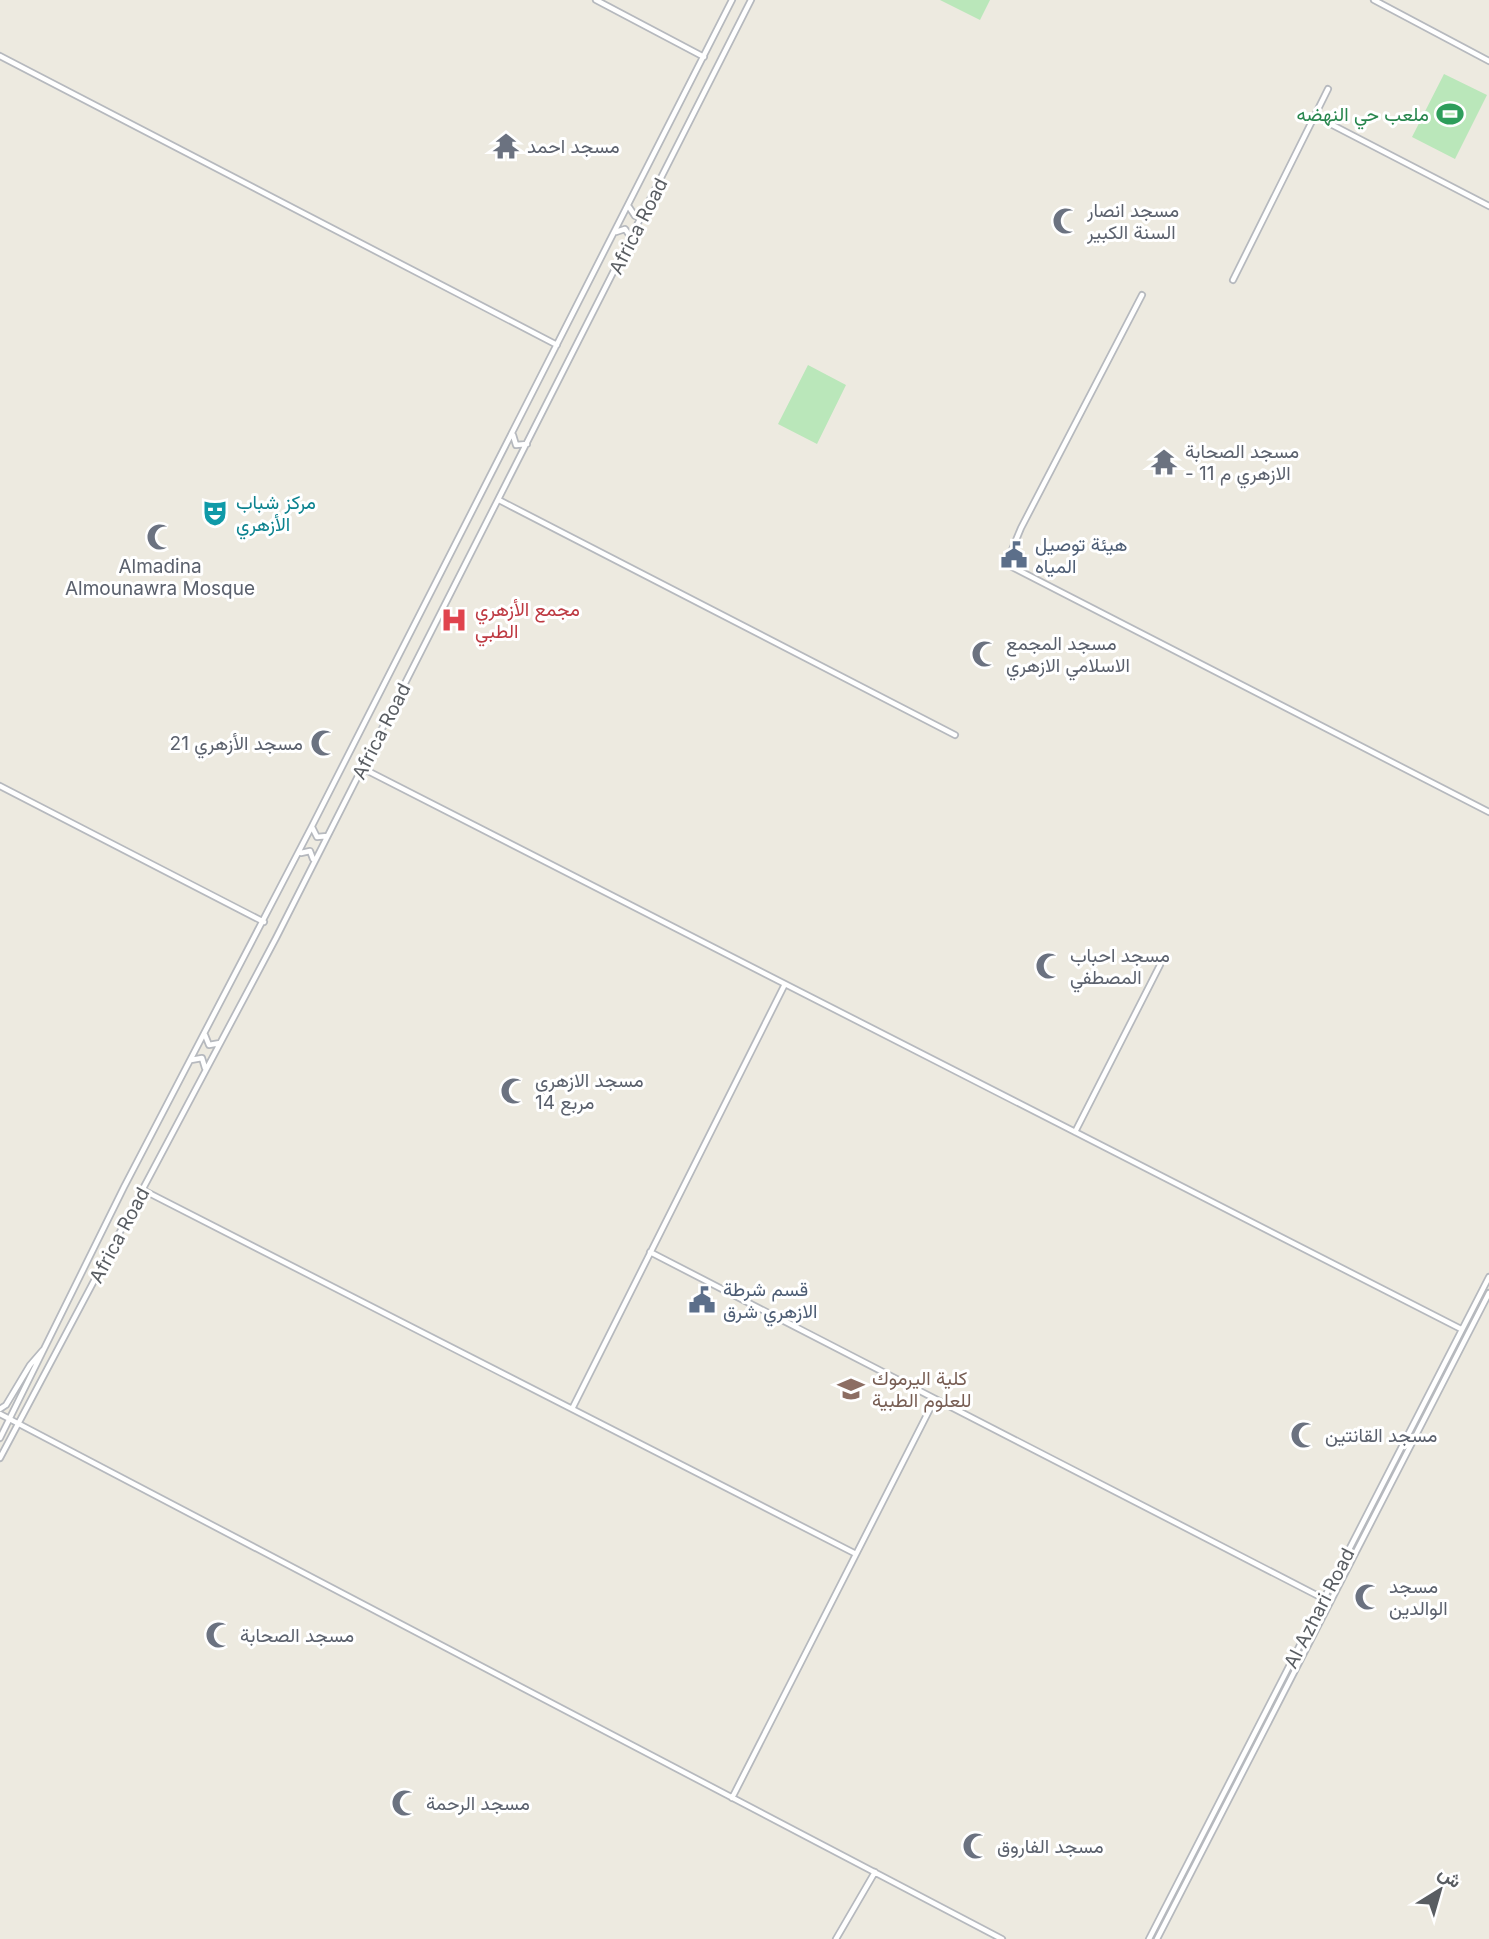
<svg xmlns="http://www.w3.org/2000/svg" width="1489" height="1939" font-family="Inter,Vazirmatn,sans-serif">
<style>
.green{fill:#bae7ba}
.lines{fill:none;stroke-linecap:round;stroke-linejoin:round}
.minor-casing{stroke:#b6b9be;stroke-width:8}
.minor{stroke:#fff;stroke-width:4.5}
.labels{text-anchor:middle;stroke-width:6;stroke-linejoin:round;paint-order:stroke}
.leisure-label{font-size:19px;fill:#27864d;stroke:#fff;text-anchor:end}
.worship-label{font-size:19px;fill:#5b616d;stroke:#fff;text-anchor:start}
.street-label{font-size:19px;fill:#595d62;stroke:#fff}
.culture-label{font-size:19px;fill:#0d838f;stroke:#fff;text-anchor:start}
.service-label{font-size:19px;fill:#4e5e75;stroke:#fff;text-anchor:start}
.health-label{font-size:19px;fill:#be3a42;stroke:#fff;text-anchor:start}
.education-label{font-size:19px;fill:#785e54;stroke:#fff;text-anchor:start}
</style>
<rect width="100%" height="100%" fill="#edeae0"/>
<path class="green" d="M940,0H990L980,20Z
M1444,74L1487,95L1455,159L1412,137Z
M808,365L846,385L817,444L778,424Z"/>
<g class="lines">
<g class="minor-casing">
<path id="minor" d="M596,0L704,57
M1374,0L1489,61
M0,56L557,345
M1315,116L1489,206
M629,207L635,216H643
M616,232L625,229L632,239
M1233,280L1328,89
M1142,295L1021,528L1009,557L1012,567L1489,812
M513,435L516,445L527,444
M499,500L955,735
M362,768L1461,1329
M0,786L264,922
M312,827L317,837L327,836
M301,853L310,851L313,859
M205,1035L209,1045L220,1043
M191,1060L202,1058L205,1068
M1075,1132L1160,965
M143,1190L856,1554
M650,1252L1330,1602
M0,1409L6,1405L30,1365L43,1350
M572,1409L785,984
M0,1414L1002,1939
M0,1438L124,1187L312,826L732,0
M0,1458L276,938L751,0
M732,1798L935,1399
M836,1939L875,1872
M1149,1939L1489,1277
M1157,1939L1489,1293"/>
</g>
<use href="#minor" class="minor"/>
</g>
<defs>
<g id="stadium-bare" transform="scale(2.1)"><path d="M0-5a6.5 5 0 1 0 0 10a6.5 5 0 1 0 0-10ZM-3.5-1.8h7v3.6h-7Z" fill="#2e9e5b" stroke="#fff" stroke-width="2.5" paint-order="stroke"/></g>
<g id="temple-bare" transform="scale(2.1)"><path d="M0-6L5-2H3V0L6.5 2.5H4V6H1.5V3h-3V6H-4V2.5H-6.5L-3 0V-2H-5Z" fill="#6b7280" stroke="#fff" stroke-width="2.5" paint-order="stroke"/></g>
<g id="mosque-bare" transform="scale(2.1)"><path d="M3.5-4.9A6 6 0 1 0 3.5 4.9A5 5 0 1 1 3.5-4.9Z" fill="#6b7280" stroke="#fff" stroke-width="2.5" paint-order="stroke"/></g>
<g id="theatre-bare" transform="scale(2.1)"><path d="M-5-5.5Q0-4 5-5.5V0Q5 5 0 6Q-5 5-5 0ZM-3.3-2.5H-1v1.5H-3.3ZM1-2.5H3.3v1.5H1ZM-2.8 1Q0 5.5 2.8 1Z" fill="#0f9aa8" stroke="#fff" stroke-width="2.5" paint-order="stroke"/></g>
<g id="civic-bare" transform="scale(2.1)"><path d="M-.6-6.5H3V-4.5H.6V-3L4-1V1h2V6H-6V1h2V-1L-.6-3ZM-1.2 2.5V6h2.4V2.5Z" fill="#5c6f8a" stroke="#fff" stroke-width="2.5" paint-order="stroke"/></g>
<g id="hospital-bare" transform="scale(2.1)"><path d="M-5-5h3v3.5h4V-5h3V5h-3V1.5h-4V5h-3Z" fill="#e0444e" stroke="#fff" stroke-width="2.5" paint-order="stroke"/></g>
<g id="university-bare" transform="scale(2.1)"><path d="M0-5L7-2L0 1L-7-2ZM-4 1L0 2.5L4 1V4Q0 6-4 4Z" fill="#8d6e63" stroke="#fff" stroke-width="2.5" paint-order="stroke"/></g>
</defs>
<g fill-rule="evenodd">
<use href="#stadium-bare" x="1450" y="114"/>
<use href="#temple-bare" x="506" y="146"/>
<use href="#mosque-bare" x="1066" y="221"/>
<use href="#temple-bare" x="1164" y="462"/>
<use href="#theatre-bare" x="215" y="513"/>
<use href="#mosque-bare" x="160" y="537"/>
<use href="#civic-bare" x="1014" y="555"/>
<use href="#hospital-bare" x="454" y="620"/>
<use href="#mosque-bare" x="985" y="654"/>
<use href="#mosque-bare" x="324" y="743"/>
<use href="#mosque-bare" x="1049" y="966"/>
<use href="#mosque-bare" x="514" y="1091"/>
<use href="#civic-bare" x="702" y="1300"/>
<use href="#university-bare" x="851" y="1389"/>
<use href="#mosque-bare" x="1304" y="1435"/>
<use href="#mosque-bare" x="1368" y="1597"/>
<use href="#mosque-bare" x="219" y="1635"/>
<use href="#mosque-bare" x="405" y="1803"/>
<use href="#mosque-bare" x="976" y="1846"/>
</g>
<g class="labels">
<g class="leisure-label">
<text x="1429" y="121">ملعب حي النهضه</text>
</g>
<g class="worship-label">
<text x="527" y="153">مسجد احمد</text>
<text x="1087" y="217">مسجد انصار<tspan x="1087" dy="22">السنة الكبير</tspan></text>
<text x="1185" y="458">مسجد الصحابة<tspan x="1185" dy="22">- الازهري م 11</tspan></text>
<text x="160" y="573" text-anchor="middle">Almadina<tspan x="160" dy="22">Almounawra Mosque</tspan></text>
<text x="1006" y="650">مسجد المجمع<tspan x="1006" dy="22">الاسلامي الازهري</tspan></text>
<text x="303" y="750" text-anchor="end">مسجد الأزهري 21</text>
<text x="1070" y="962">مسجد احباب<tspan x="1070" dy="22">المصطفي</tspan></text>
<text x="535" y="1087">مسجد الازهري<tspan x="535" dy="22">مربع 14</tspan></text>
<text x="1325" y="1442">مسجد القانتين</text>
<text x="1389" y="1593">مسجد<tspan x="1389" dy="22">الوالدين</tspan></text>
<text x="240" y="1642">مسجد الصحابة</text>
<text x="426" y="1810">مسجد الرحمة</text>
<text x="997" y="1853">مسجد الفاروق</text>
</g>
<g class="street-label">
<text transform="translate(638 226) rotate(-63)" y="7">Africa Road</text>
<text transform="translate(381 731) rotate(-63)" y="7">Africa Road</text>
<text transform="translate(119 1235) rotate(-62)" y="7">Africa Road</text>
<text transform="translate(1319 1608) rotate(-63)" y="7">Al Azhari Road</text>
</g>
<g class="culture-label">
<text x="236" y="509">مركز شباب<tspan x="236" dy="22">الأزهري</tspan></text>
</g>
<g class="service-label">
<text x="1035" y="551">هيئة توصيل<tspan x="1035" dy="22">المياه</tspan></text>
<text x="723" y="1296">قسم شرطة<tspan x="723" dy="22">الازهري شرق</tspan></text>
</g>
<g class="health-label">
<text x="475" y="616">مجمع الأزهري<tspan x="475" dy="22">الطبي</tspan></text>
</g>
<g class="education-label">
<text x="872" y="1385">كلية اليرموك<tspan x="872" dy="22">للعلوم الطبية</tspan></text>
</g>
</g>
<g transform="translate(1440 1890) rotate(37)" stroke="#ffffff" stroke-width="5" paint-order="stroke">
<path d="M0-5L12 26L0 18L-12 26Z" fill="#595d62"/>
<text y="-10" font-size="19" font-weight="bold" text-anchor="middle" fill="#595d62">ش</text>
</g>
</svg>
